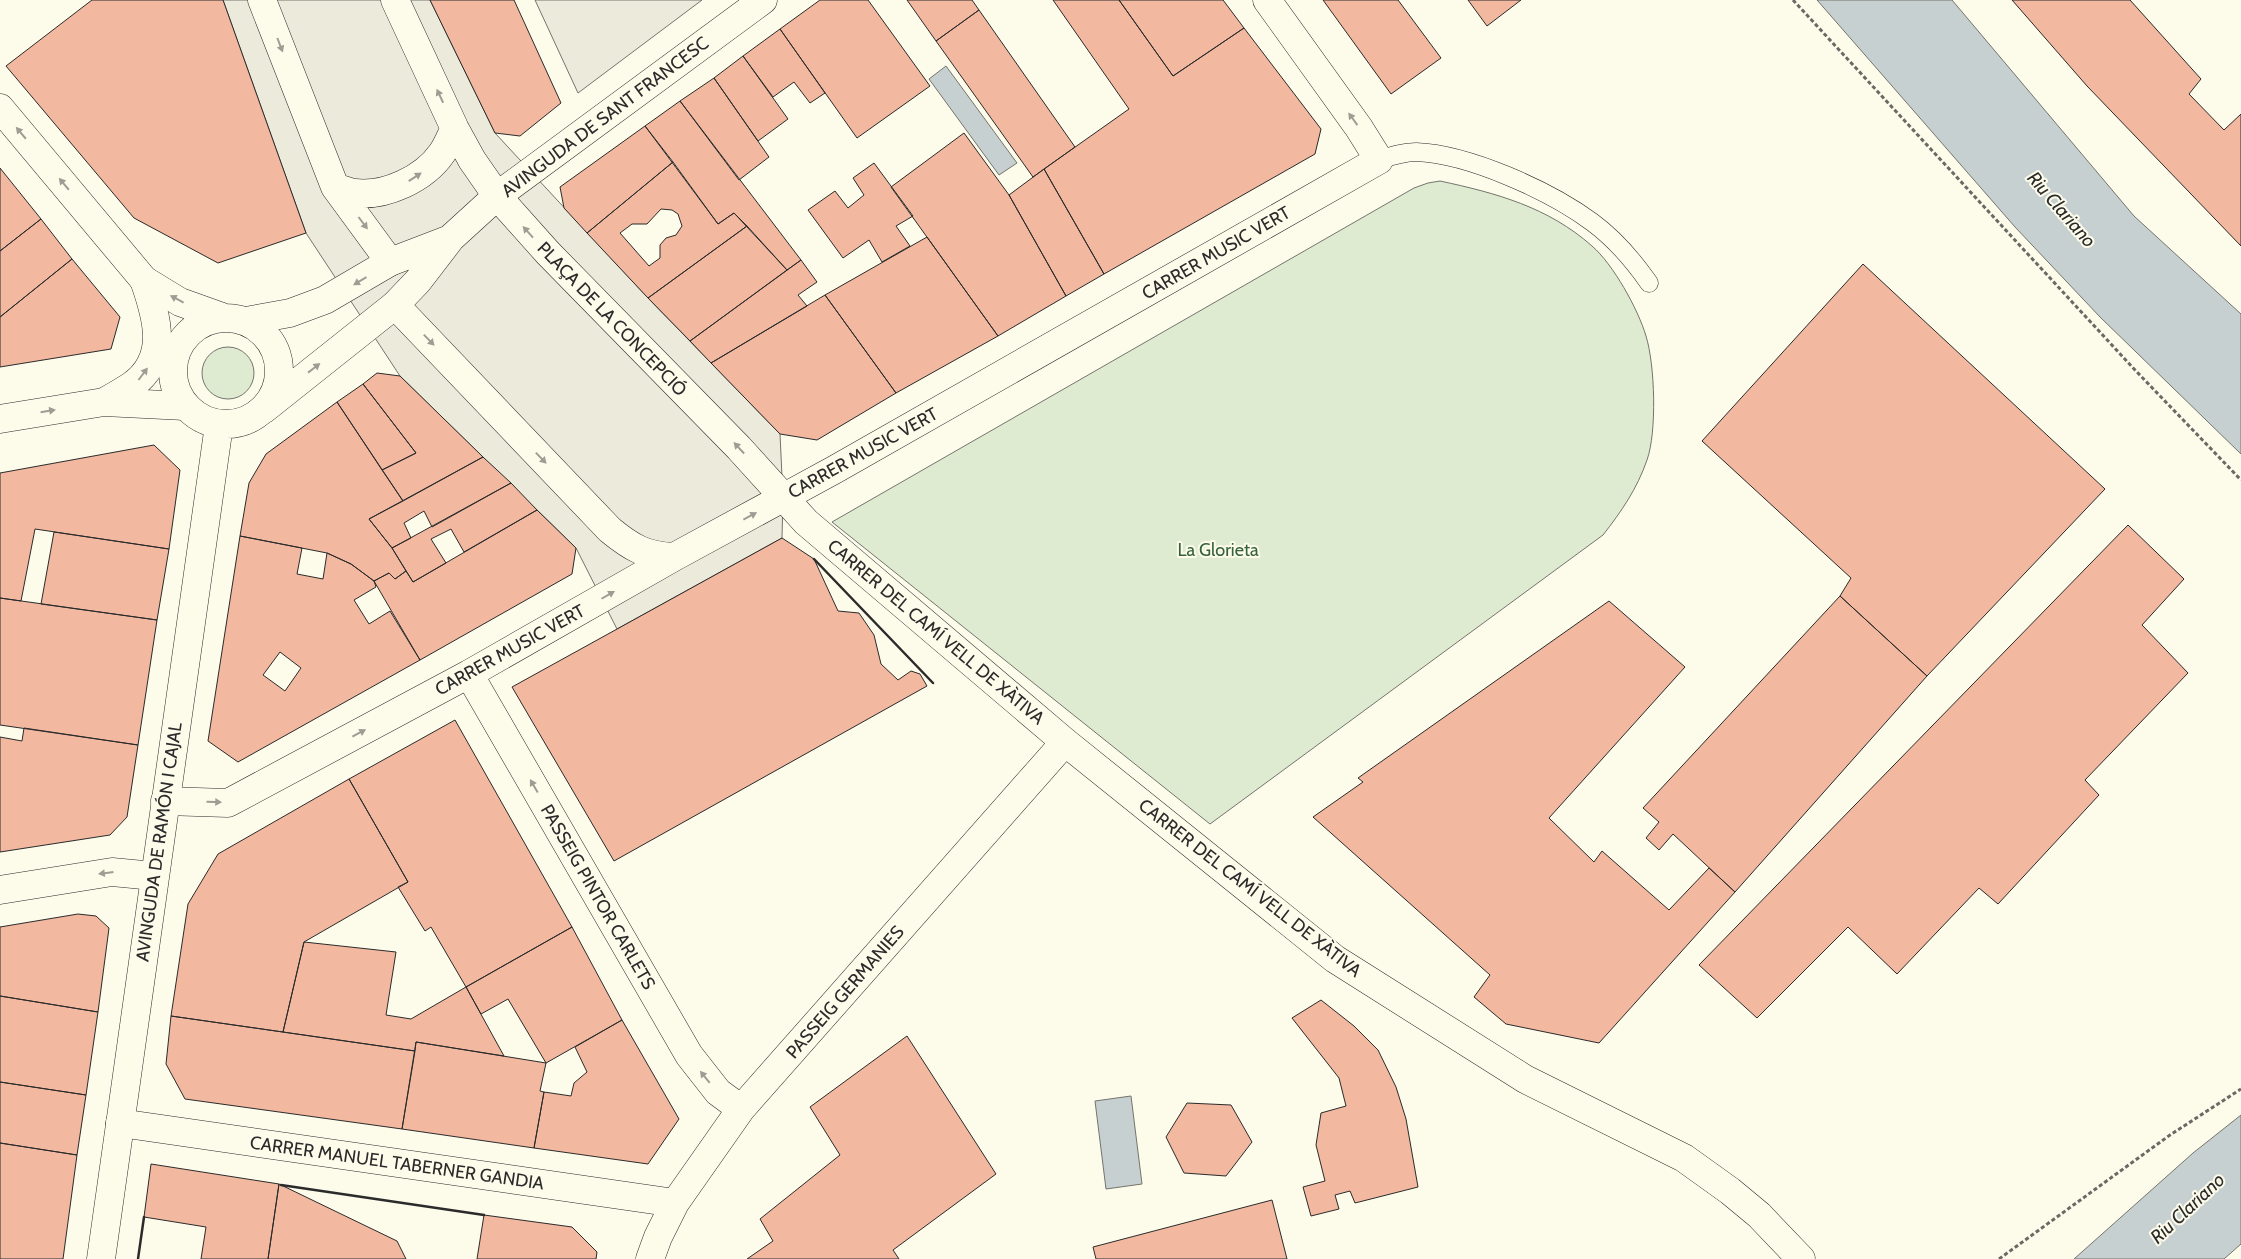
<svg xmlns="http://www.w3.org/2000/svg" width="2241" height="1259" font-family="Cabin,sans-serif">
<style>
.green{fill:#deebd1;stroke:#74746e}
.parking{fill:#eceadb;stroke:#74746e}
.water{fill:#c7d0d0;stroke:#74746e}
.building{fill:#f2b8a0;stroke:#2b2b2b;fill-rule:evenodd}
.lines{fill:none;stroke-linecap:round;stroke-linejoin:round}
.lane-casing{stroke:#2b2b2b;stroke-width:19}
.street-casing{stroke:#2b2b2b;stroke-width:29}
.secondary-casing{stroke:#2b2b2b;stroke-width:29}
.path{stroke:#6a6964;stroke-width:3;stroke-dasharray:4 2.5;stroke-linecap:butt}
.lane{stroke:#fdfbea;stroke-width:18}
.street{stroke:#fdfbea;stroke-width:28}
.secondary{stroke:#fdfbea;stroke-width:28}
.wall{stroke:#2b2b2b;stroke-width:2.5}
.oneway{fill:#9e9d94}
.labels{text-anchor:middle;stroke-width:4;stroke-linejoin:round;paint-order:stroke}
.street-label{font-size:18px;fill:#2b2b2b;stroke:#fdfbea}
.park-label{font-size:18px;fill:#34623c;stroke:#fdfbea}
.water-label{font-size:19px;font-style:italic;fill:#2b2b2b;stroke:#fdfbea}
</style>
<rect width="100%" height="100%" fill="#fdfbea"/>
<path class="green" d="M1440,181C1496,193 1548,207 1592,246C1613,264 1638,309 1646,336C1655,365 1657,432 1647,460C1637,489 1621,512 1603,535L1210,824L832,522L1414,188L1428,183Z
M202 373a26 26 0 1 1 52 0a26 26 0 1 1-52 0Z"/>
<path class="parking" d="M223,0H430L495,133L648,298L780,434L783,498L782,538L617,629L576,548L400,376L306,233Z
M535,0H702L578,93Z"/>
<path class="water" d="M1817,0H1952L2134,216L2241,314V454L2100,317L2015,227Z
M946,66L1017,163L999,175L929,79Z
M1131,1096L1142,1184L1106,1189L1095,1101Z
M2241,1115V1244L2224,1259H2074L2193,1153Z"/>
<path class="building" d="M92,0H223L306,233L218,263L134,218L6,66Z
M430,0H514L561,103L520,136L495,133Z
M820,0H868L930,86L857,138L780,29Z
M907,0H972L979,10L936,41Z
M1053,0H1119L1173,76L1244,28L1321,129L1315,154L1104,274L1044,169L1129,109Z
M1119,0H1223L1244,28L1173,76Z
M1323,0H1398L1441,58L1391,94Z
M1468,0H1521L1487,26Z
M2012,0H2130L2201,79L2189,94L2224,130L2241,114V246L2087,86Z
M979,10L1075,147L1033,177L936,41Z
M780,29L825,93L810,103L794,82L773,97L743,56Z
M743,56L788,119L758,141L714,78Z
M714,78L769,157L739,180L680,101Z
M680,101L801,260L787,270L734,213L718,224L645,126Z
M645,126L673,162L587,233L564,208L560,187Z
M964,133L1009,195L1066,296L998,336L891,187Z
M673,162L718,224L734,213L747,226L648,298L587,233Z
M874,163L913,216L896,226L910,246L882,262L869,240L843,258L808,210L835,191L848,208L864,195L853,178Z
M0,168L41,219L0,251Z
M1044,169L1104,274L1066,296L1009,195Z
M661,209L672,210L678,214L682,226L676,235L666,238L660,245V258L649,266L620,233L632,224H647Z
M41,219L72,259L0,317V251Z
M747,226L787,270L690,341L648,298Z
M927,237L998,336L896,393L825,295Z
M72,259L120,317L111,349L0,367V317Z
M801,260L817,282L798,295L807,306L711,363L690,341Z
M1863,264L2105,489L1927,676L1840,596L1851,578L1702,441Z
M825,295L896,393L817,440L780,434L711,363Z
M377,373L400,376L483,457L403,501L382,470L416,453L363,384Z
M363,384L416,453L382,470L337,402Z
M337,402L403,501L369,519L392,548L406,571L395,579L389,573L374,581L351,564L327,553L240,536L249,483L266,454Z
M154,445L180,470L169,549L35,529L21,601L0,598V473Z
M483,457L511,483L432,527L424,511L404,523L411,538L392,548L369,519Z
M511,483L537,510L464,552L451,529L431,539L446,563L413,582L392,548Z
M537,510L576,548L572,574L420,660L374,581L389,573L395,579L406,571L413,582Z
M2128,525L2184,579L2142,625L2188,673L2085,780L2099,795L1998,904L1979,888L1897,974L1848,927L1757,1018L1699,965Z
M54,532L169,549L157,620L41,604Z
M240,536L302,548L297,574L323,579L327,553L351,564L374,581L376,587L354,600L369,624L390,611L420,660L238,762L208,741ZM280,652L301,668L285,691L263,675Z
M782,538L814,559L838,611L859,613L874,635L881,664L898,680L911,671L920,674L927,686L614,861L512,687Z
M1840,596L1927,676L1735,892L1673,834L1659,850L1646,838L1659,822L1643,808Z
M0,598L157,620L138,745L0,725Z
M1609,601L1685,667L1549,818L1594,862L1602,851L1669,910L1709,868L1735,892L1599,1043L1506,1024L1474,997L1490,975L1313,817L1363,782L1358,778Z
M455,720L572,927L466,987L431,927L425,931L398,887L408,882L349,779Z
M24,728L138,745L127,817L110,835L0,852V737L22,741Z
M349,779L408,882L304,942L283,1032L171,1016L188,904L218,854Z
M78,914L96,916L109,928L98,1012L0,996V927Z
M572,927L622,1020L546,1063L508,999L481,1014L466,987Z
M304,942L396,952L386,1015L411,1019L466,987L504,1056L416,1042L415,1051L283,1032Z
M0,996L98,1012L86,1095L0,1082Z
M1321,1000L1354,1026L1378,1050L1396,1087L1406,1119L1418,1187L1355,1203L1350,1191L1335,1195L1339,1209L1311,1216L1303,1187L1325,1181L1316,1145L1321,1113L1346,1106L1339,1078L1292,1018Z
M171,1016L415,1051L402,1129L185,1099L166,1064Z
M622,1020L679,1119L648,1164L534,1148L544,1092L571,1096L574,1083L587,1072L575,1047Z
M907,1036L996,1174L893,1250L899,1259H747L773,1241L760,1219L840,1155L810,1107Z
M416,1042L546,1063L540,1091L544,1092L534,1148L402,1129Z
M0,1082L86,1095L77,1155L0,1143Z
M1187,1103L1231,1105L1252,1142L1226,1176L1184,1173L1166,1137Z
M0,1143L77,1155L63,1259H0Z
M151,1164L279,1184L268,1259H201L206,1227L144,1217Z
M279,1184L397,1241L406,1259H268Z
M1272,1200L1287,1259H1096L1093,1247Z
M484,1215L572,1227L597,1252L596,1259H477Z"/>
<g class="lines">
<g class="lane-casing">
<path id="lane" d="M1379,160C1391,156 1403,152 1416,152C1469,154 1550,191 1592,222C1615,239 1633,260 1649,283"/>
</g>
<g class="street-casing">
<path id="street" d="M262,0L335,187L390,262
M395,0L455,129L472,160L497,196L548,253L739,448L806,522L1065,742L1335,959L1525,1079L1684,1158L1730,1191L1759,1215L1801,1259
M335,187C341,189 348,192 354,193C385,197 424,179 442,153C447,146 450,137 455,129
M395,305L610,530C632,548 646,556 674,557
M104,402C113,397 122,392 131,386C170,359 157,317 144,280
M0,419L104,402L185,406
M469,674L689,1055L718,1092L741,1109
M165,801L228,803L469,674L674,557L834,470L1379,160L1359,128L1267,0
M0,890L112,872L154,876
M120,1123L675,1203
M650,1259L658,1237L675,1203L741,1109L1065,742"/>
</g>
<g class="secondary-casing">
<path id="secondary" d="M0,108L144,280L180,302L222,317
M173 371a53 53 0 1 1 106 0a53 53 0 1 1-106 0Z
M246,321L290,313L325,300L390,262L450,239
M263,410L395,305L418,281L451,238L497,196L763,0
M101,1259L219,425"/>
</g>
<path class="path" d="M1793,0L2135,370L2241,480
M1999,1259L2170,1135L2241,1089"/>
<use href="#lane" class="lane"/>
<use href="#street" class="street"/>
<use href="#secondary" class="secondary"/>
<path class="wall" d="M814,559L933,683
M281,1185L484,1215
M138,1259L144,1217"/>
</g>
<defs><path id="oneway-solid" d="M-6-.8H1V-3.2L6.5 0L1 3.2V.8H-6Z" transform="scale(1.25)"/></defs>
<g class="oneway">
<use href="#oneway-solid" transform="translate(280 45) rotate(69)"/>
<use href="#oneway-solid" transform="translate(440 96) rotate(-115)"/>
<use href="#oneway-solid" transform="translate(1353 119) rotate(-126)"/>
<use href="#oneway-solid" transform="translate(21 133) rotate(-130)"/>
<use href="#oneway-solid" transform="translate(415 177) rotate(-33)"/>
<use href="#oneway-solid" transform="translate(64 184) rotate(-130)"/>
<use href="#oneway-solid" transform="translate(363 223) rotate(53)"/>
<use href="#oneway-solid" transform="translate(528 232) rotate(-132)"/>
<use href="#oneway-solid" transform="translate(360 281) rotate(149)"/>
<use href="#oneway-solid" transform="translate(177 299) rotate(-152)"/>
<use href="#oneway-solid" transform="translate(429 340) rotate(46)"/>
<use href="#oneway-solid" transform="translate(314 368) rotate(-38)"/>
<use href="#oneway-solid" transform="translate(143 374) rotate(-53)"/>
<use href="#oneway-solid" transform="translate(48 411) rotate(-9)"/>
<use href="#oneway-solid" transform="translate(739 448) rotate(-133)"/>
<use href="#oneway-solid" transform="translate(541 458) rotate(46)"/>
<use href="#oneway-solid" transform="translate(750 516) rotate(-28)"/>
<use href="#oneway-solid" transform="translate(608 595) rotate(-30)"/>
<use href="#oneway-solid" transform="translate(359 733) rotate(-28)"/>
<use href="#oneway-solid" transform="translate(534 786) rotate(-120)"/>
<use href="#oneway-solid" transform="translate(214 802) rotate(2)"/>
<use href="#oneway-solid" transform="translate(106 873) rotate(173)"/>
<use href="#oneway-solid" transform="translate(705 1077) rotate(-129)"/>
</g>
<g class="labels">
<g class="street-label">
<text transform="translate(605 117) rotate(-37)" y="6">AVINGUDA DE SANT FRANCESC</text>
<text transform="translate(1216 253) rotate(-30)" y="6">CARRER MUSIC VERT</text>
<text transform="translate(612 319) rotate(46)" y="6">PLAÇA DE LA CONCEPCIÓ</text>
<text transform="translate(863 453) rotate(-29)" y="6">CARRER MUSIC VERT</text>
<text transform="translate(936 632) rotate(40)" y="6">CARRER DEL CAMÍ VELL DE XÀTIVA</text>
<text transform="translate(510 650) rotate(-29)" y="6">CARRER MUSIC VERT</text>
<text transform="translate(159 842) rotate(-82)" y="6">AVINGUDA DE RAMÓN I CAJAL</text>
<text transform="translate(1250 888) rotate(38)" y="6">CARRER DEL CAMÍ VELL DE XÀTIVA</text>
<text transform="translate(598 897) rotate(60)" y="6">PASSEIG PINTOR CARLETS</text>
<text transform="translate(845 992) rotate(-49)" y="6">PASSEIG GERMANIES</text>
<text transform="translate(397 1163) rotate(8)" y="6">CARRER MANUEL TABERNER GANDIA</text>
</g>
<g class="park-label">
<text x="1218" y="556">La Glorieta</text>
</g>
<g class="water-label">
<text transform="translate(2062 209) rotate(49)" y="7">Riu Clariano</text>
<text transform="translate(2187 1208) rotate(-43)" y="7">Riu Clariano</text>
</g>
</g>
</svg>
